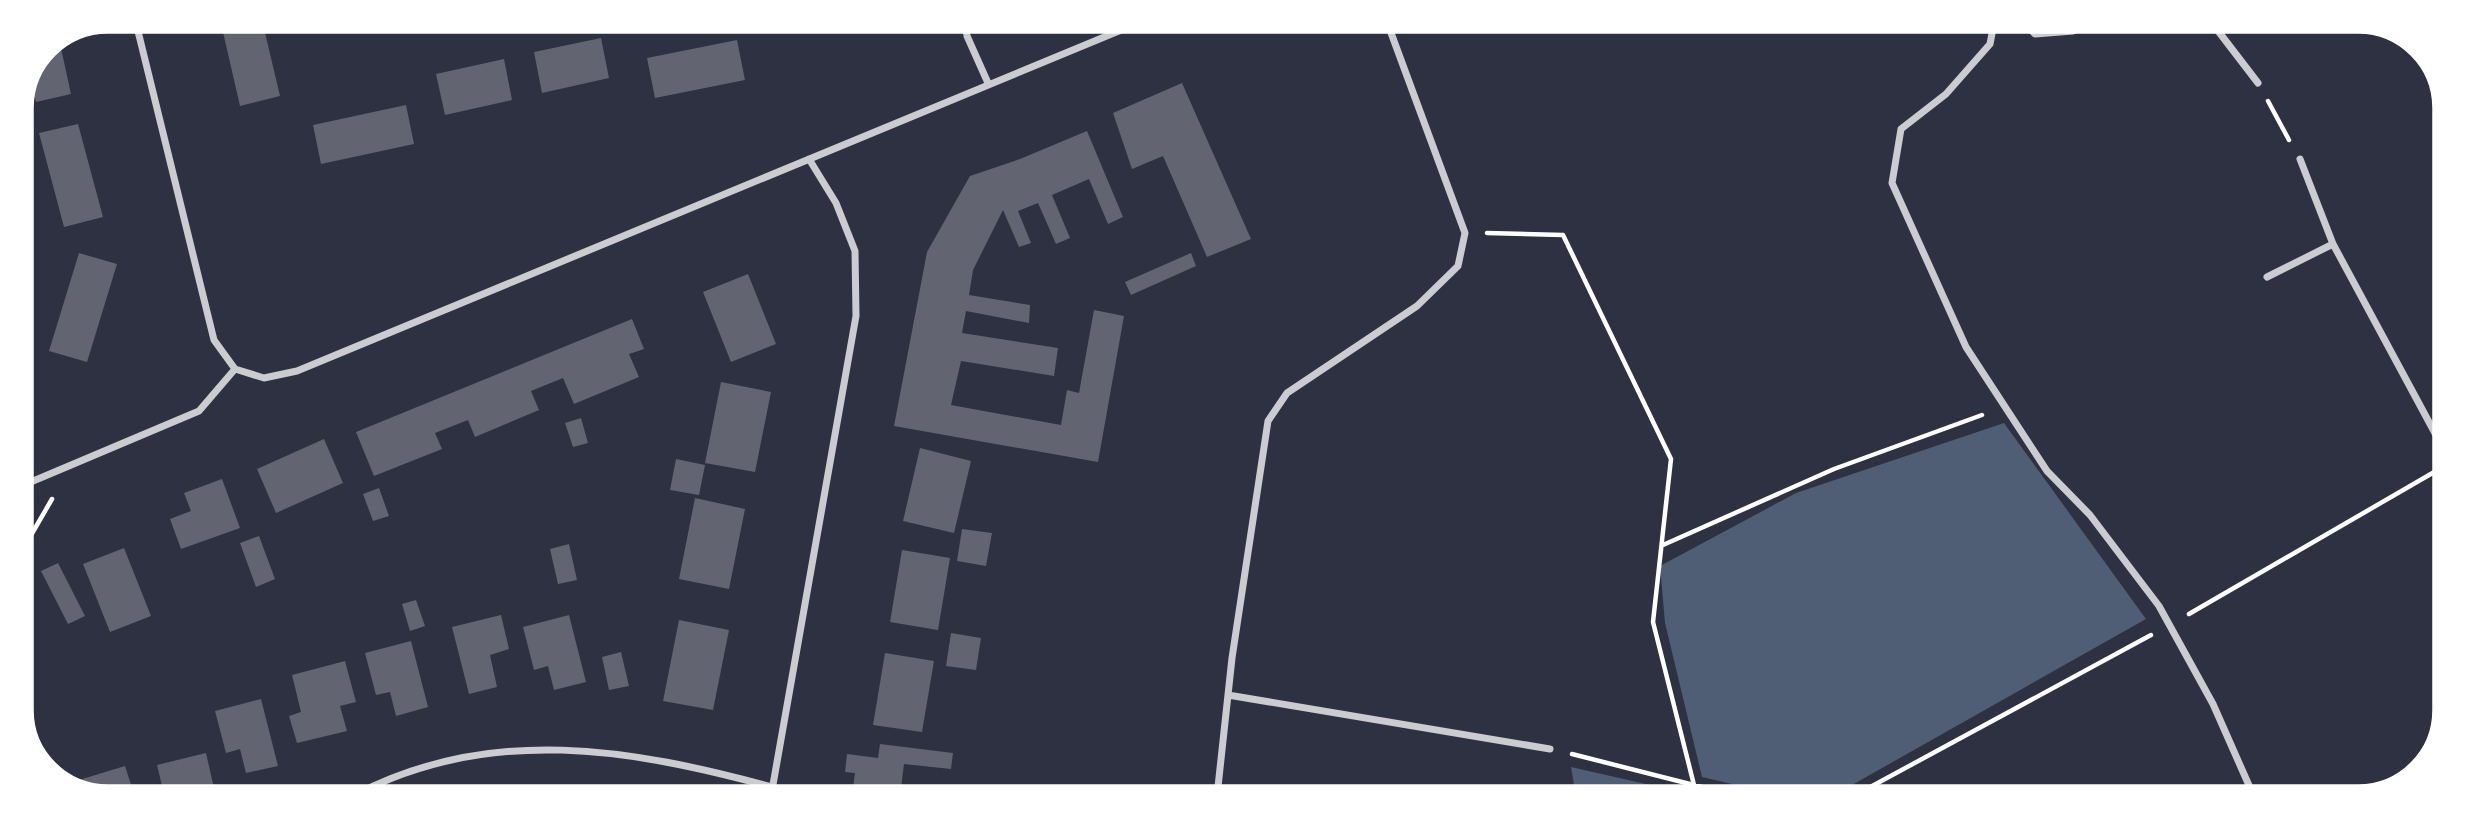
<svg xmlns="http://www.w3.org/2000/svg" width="2465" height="818" font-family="Commissioner,sans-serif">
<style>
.water{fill:#4f5d75}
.building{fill:#626471}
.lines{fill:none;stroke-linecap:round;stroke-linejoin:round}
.path{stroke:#fff;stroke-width:4.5}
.minor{stroke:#caccd0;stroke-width:7}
.rim{fill:none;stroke:#fff;stroke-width:3.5}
</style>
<rect width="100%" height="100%" fill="#2d3142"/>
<path class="water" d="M2004,423L2146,619L1829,798H1792L1702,777L1665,623L1660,566L1796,493Z
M1571,767L1703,797H1576Z"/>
<path class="building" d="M220,19L262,20L280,96L240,106Z
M601,38L609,78L542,93L534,52Z
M59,39L71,94L36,102L30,78L45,45Z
M737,40L745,80L655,98L647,58Z
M504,59L512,100L445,115L436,74Z
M1182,83L1251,239L1207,257L1163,156L1132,169L1113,113Z
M406,105L414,144L321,164L313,125Z
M78,124L103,217L64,227L39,133Z
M1087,131L1123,217L1108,224L1089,179L1052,195L1070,238L1056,244L1038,203L1018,211L1031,243L1019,247L1003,210L973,270L969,295L1030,305L1029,323L966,311L962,333L1058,348L1054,376L961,361L951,405L1061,425L1067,390L1079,393L1094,310L1124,316L1098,462L894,426L927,252L970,176L1020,159Z
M79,253L117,264L87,362L49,351Z
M1191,253L1196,266L1131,295L1125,282Z
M748,274L776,344L731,362L703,292Z
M632,319L644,349L629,354L639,377L574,404L563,378L531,391L539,410L475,437L468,420L435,433L442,449L374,476L356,432Z
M721,382L771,392L755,472L705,463Z
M581,418L588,443L573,447L565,423Z
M324,439L343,483L276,513L257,469Z
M920,448L971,461L954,533L903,521Z
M676,459L705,465L699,495L670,490Z
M222,479L240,528L181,549L170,519L191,511L184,493Z
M379,488L389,516L373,521L363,494Z
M695,498L745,509L729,589L679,579Z
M962,529L992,533L986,566L957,561Z
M259,536L275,579L256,587L240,543Z
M569,544L577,580L558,584L550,549Z
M124,548L151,616L110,632L83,564Z
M902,550L950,558L938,630L890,622Z
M58,563L85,616L68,624L41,571Z
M416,600L425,626L410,631L402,604Z
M501,615L509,649L490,655L497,687L469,694L452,627Z
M569,615L586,682L554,690L548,666L534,670L523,627Z
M679,620L729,630L713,710L663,701Z
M951,633L981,638L976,670L946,666Z
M411,641L428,707L396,716L390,692L376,695L365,653Z
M621,652L629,686L609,690L602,657Z
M885,653L934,661L922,732L873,725Z
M345,661L356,702L340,706L347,731L297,743L289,716L301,712L292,675Z
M261,699L278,766L246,773L240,749L226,753L215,711Z
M880,744L953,753L951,769L904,764L900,796H852L855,773L845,772L847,754L878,758Z
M206,753L214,788L195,794H164L157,765Z
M125,766L134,794H84L79,780Z"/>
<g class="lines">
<path class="path" d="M2268,101L2289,140
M1487,233L1563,235L1671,459L1653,622L1694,785
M1663,545L1834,469L1982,415
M19,556L52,499
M2189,614L2436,471
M1572,754L1745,798
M1850,798L2151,635"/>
<path class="minor" d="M135,19L214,340L235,369
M965,21L967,36L988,83
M1994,23L1990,44L1946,94L1901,129L1892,183L1966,347L2047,471L2090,515L2159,606L2213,704L2255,799
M2024,23L2035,34L2073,31L2096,23
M2212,23L2258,83
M2300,159L2333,244L2443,448
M2267,277L2333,244
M235,369L264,378L297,371L1143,21
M19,487L199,411L235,369
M1228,695L1550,749
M355,795C491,724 632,749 772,787
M771,796L856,316L855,251L836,203L809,159
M1217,796L1232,658L1268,421L1287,393L1417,306L1458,266L1465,233L1387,22"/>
</g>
<path d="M0 0H2465V818H0ZM108 32H2358A76 76 0 0 1 2434 108V710A76 76 0 0 1 2358 786H108A76 76 0 0 1 32 710V108A76 76 0 0 1 108 32Z" fill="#fff" fill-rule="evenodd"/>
<path class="rim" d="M108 32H2358A76 76 0 0 1 2434 108V710A76 76 0 0 1 2358 786H108A76 76 0 0 1 32 710V108A76 76 0 0 1 108 32Z"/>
</svg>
